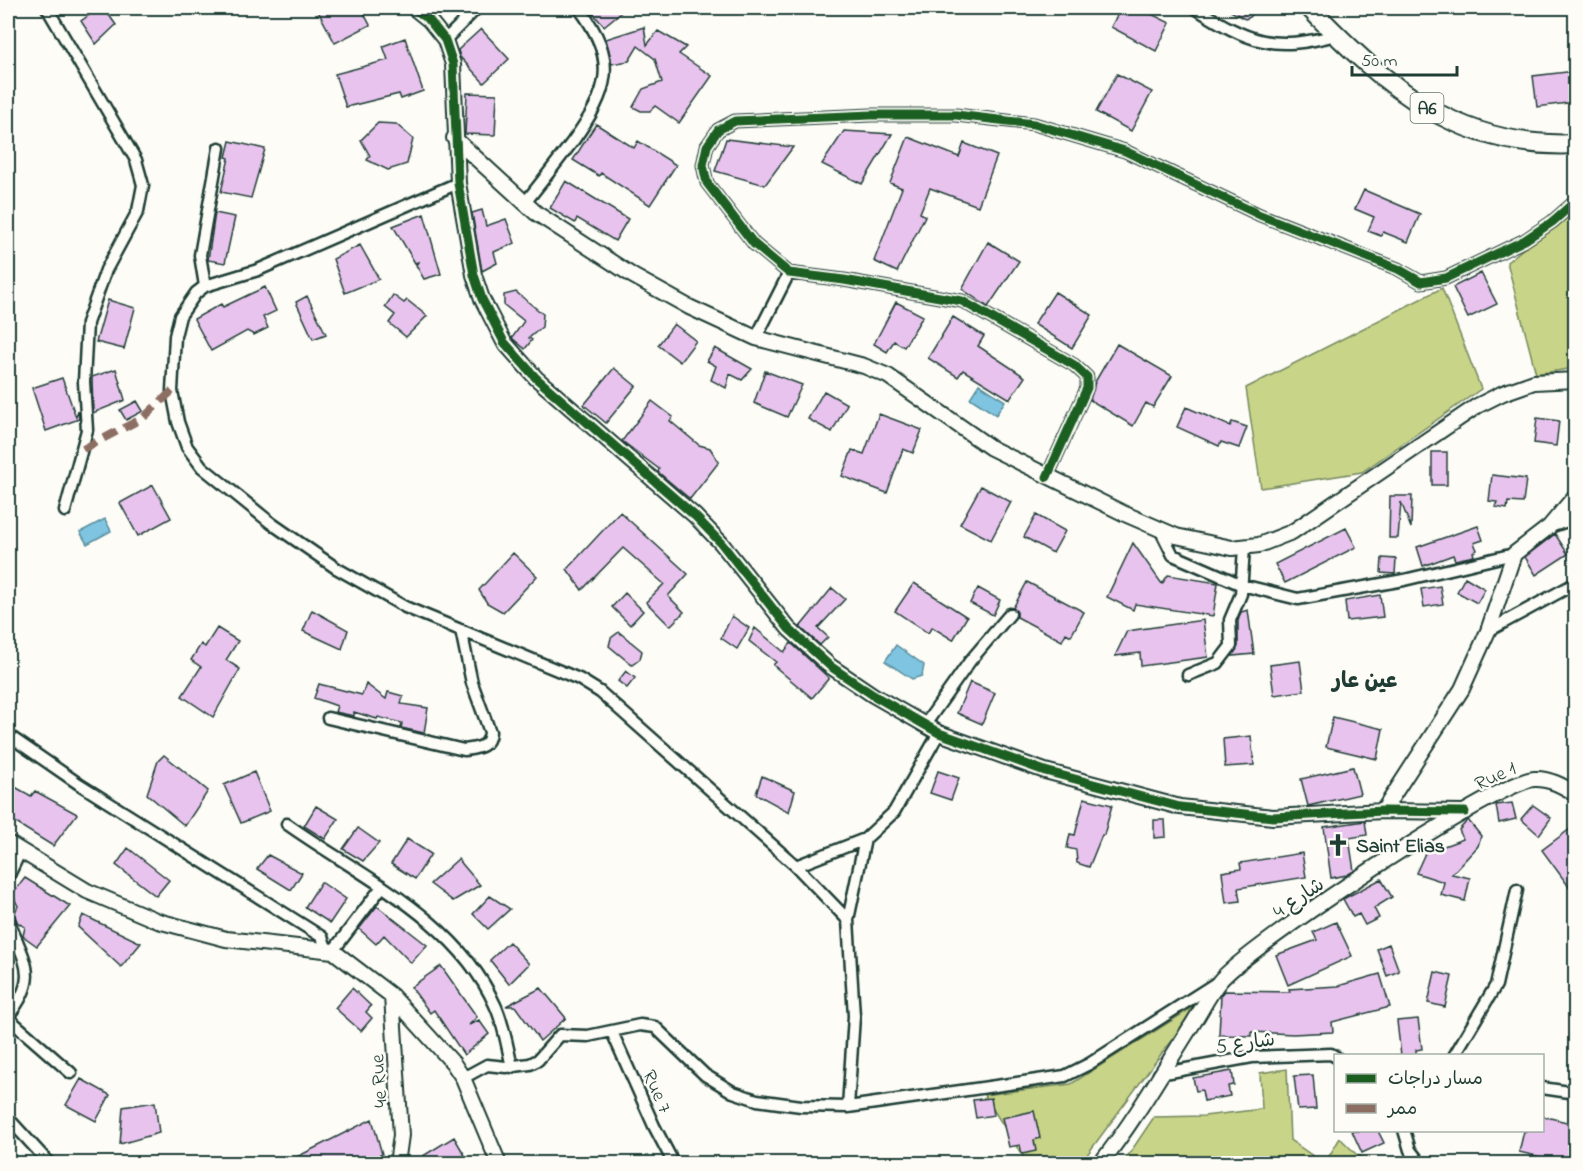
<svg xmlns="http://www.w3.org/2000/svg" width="1583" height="1171" font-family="'Indie Flower','Playpen Sans Arabic',sans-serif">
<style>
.green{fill:#c8d488;stroke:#74885e;stroke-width:1.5}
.water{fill:#7fc4e0;stroke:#598e9b;stroke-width:1.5}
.building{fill:#e8c3ee;stroke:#1f3d34;stroke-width:1.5}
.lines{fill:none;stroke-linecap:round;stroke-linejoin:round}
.minor-casing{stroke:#1f3d34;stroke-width:15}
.tertiary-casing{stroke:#1f3d34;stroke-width:18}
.trunk-casing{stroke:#1f3d34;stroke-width:22}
.minor{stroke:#fdfcf7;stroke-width:10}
.tertiary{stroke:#fdfcf7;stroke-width:14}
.trunk{stroke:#fdfcf7;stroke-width:18}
.quiet{stroke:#8d6e63;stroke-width:8;stroke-dasharray:15 8;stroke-linecap:butt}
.cycleway-casing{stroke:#fdfcf7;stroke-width:13}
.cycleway{stroke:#1b5e20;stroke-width:9}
.labels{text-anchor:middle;stroke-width:5;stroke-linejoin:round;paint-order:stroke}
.shield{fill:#fdfcf7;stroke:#62766e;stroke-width:1.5}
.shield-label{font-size:18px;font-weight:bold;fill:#1f3d34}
.street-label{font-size:20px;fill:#1f3d34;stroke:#fdfcf7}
.poi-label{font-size:20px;font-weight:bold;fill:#1f3d34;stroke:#fdfcf7;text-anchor:start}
.quarter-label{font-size:22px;font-weight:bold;fill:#1f3d34;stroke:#fdfcf7}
</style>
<rect width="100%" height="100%" fill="#fdfcf7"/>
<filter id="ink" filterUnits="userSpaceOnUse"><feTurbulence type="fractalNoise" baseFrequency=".0167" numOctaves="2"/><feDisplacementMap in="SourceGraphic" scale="12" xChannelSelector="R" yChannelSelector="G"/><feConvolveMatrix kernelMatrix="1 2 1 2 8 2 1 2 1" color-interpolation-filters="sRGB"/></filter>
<g filter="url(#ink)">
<path class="green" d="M1575,206V368L1536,374L1507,262Z
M1442,288L1481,389L1362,472L1261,488L1246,388Z
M8,946L16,980L8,1002Z
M1198,1004L1081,1163H1027L984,1095L1071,1084Z
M1287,1069L1290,1140L1323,1163H1123L1154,1117L1204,1116L1262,1109L1260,1073Z
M1340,1138L1357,1155L1374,1163H1325Z"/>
<path class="water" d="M979,384L1005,401L996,415L970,398Z
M105,519L111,531L87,544L80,532Z
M896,645L924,665L922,676L912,679L885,661Z"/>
<path class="building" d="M99,8H104L116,25L96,44L81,21Z
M324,8H361L370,25L335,43L318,11Z
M588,8H626L604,26Z
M1121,8H1139L1170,23L1156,51L1111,27Z
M1225,8H1258L1250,17L1245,19Z
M644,27L647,45L658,31L686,47L679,54L712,76L679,123L655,106L650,111H641L633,107L643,89L662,82L655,59L638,46L629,61L612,64L606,39Z
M481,29L509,59L484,83L460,57L458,50Z
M405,38L423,91L401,99L399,94L346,107L335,74L388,60L383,46Z
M1575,71V102L1537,107L1533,76Z
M1117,74L1152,92L1131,131L1096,112Z
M467,93L497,94L495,135L465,134Z
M378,123L396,124L413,139L407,164L388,170L367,160L370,156L361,140Z
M596,124L634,148L638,141L676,165L650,205L601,173L599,176L573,160Z
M844,131L892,134L862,184L822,164Z
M908,137L959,157L964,143L997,156L978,206L930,188L920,213L925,216L897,272L874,261L902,188L890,183Z
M726,139L793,147L765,185L715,171Z
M230,141L265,149L251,198L221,192L229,158L226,157Z
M566,181L628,219L615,241L577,218L575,223L550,208Z
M1364,190L1420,214L1408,242L1383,232L1381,236L1368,231L1374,217L1355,209Z
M482,210L486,226L506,219L515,243L494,252L497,263L482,271L472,213Z
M215,213L235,217L225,263L208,260Z
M424,214L441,274L424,279L416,265L418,262L415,263L393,226Z
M988,242L1019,261L988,307L962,289Z
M360,245L379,279L345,293L333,259Z
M1481,273L1497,304L1468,318L1453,287Z
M265,287L276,311L263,317L268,328L254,335L247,331L211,351L194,319L221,304L223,307Z
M516,292L543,314L542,327L529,338L532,340L525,349L512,338L524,321L504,305V295Z
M1055,292L1092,315L1072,348L1034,324Z
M393,295L404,303L407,300L427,316L406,337L389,323L395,315L385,307Z
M307,296L326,334L313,339L296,302Z
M108,300L135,308L124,349L96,342Z
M896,302L923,316L904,347L894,341L887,352L874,344Z
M953,317L984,336L978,346L1025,377L1010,399L963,370L958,377L928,358Z
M674,324L696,341L680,362L658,345Z
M1117,344L1172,376L1153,407L1146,403L1133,426L1090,400L1095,382Z
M715,348L752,369L742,380L730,374L726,388L711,380L716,366L707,361Z
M614,368L636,386L606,423L584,405Z
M116,369L125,400L93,413L92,377Z
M765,371L802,385L787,417L754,403Z
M62,378L76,417L78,411L79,419L46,431L32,388Z
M824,391L847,404L832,432L808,419Z
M137,401L143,411L126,420L120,410Z
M652,401L673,417L670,421L699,445L710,448L719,462L690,499L658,472L659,469L622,441Z
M1186,407L1230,426L1232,422L1247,427L1239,448L1221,442L1219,446L1177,427Z
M879,414L922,430L913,453L903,449L887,493L842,476L852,450L864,454Z
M1537,418L1559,421L1556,446L1534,443Z
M1432,452H1447V485H1432Z
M1492,475L1526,479L1523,503L1508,502L1507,509L1495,507L1497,502L1489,501Z
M153,485L171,518L138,536L120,503Z
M981,486L1011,502L991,540L960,524Z
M1390,496H1412L1411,528L1401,502L1398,538H1389Z
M620,512L688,574L668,596L684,612L670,626L646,602L664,584L623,548L582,590L567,569Z
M1036,515L1065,531L1053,553L1024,537Z
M1478,526L1483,540L1474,543L1477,550L1473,552L1474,556L1455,560L1453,555L1423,566L1417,547Z
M1346,528L1356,547L1285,583L1275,564Z
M1555,534L1568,554L1536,575L1525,557Z
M1133,543L1162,584L1168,575L1218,583L1213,616L1135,604L1133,610L1107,597Z
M513,553L537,576L503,612L487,603L479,590Z
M1382,558L1396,559L1395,574L1381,573Z
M1465,577L1485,589L1477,603L1457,592Z
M1027,582L1084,612L1071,636L1066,633L1062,641L1017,617V612L1013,608Z
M914,583L967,617L953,640L932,627L928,633L895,611Z
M1440,586L1443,604L1424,607L1421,589Z
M832,588L845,599L818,628L828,637L820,645L800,627Z
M978,588L1000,600L993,615L970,603Z
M625,593L643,611L630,625L612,607Z
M1380,595L1383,617L1347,621L1345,601Z
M312,610L348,630L342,649L303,631Z
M1248,610L1254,654L1232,656L1238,646V621L1241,612Z
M732,616L749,628L737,649L721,638Z
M1203,620L1208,657L1141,666L1140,653L1115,656L1127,631Z
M217,628L238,641L226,660L240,669L213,717L182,696L201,667L191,660L201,644L205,647Z
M755,628L784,652L791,643L829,678L812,698L773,665L776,662L749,641Z
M619,632L642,651L640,659L632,665L609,646L611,638Z
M1300,661L1304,691L1274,695L1270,665Z
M626,671L635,678L627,688L618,681Z
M970,682L995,693L982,724L957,713Z
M319,684L362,695L366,684L386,699L388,692L403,696L401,704L428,708L424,733L401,728L402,723L378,717L377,719L354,712V716L335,712L337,706L314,698Z
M1333,717L1383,729L1377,759L1326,747Z
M1251,736L1254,765L1225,767L1223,739Z
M164,755L208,791L185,826L147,794L158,761Z
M1353,767L1360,794L1308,806L1301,779Z
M938,771L959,778L951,800L930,793Z
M254,772L270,811L241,823L224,785Z
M762,776L795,791L789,812L756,794Z
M8,783L31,796L35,791L77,814L53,846L8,818Z
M1084,798L1112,805L1104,835H1102L1089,867L1077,863L1076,850L1067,848L1070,834L1075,835Z
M1512,803L1516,819L1499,823L1496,805Z
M1533,805L1551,818L1539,835L1521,819Z
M316,806L338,819L325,839L304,826Z
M1154,820H1165L1166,837L1154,838Z
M1468,820L1481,836L1478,846L1452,874L1470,878L1465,901L1441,895L1444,882L1416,873L1425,853L1463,839L1459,830Z
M1365,821L1367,835L1349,838L1354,871L1347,875L1331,878L1324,827Z
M358,828L379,843L363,861L343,849Z
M1570,829L1575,836V895L1542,850Z
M407,839L431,854L415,879L391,864Z
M128,848L169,880L156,896L116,865Z
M1302,853L1306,877L1238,888L1240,901L1226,903L1222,872L1241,869L1240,863Z
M268,855L302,873L291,890L257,869Z
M458,859L480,885L453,901L430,884Z
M25,878L70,906L37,946L23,936L25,927L18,923L14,914L18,906L12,894Z
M1381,879L1392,897L1374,908L1379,918L1365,925L1359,914L1353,917L1343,899Z
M321,882L346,899L330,923L305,907Z
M490,896L510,909L488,929L473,914Z
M377,906L427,945L411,963L384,935L376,944L359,929Z
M83,915L141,943L121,967L78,927Z
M1336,922L1352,956L1288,985L1276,955L1317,940L1313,932Z
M509,942L529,964L509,984L490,960Z
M1389,944L1399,971L1387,976L1377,949Z
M441,966L477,1017L469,1025L479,1020L489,1034L464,1055L434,1010L430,1013L411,987Z
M1435,972L1452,976L1445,1007L1428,1003Z
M1380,974L1390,1007L1332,1022L1333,1032L1293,1034L1251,1032V1036L1219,1035L1221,995L1224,991L1290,992L1289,989L1338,986Z
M352,988L371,1006L366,1012L372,1018L361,1031L335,1008Z
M541,988L566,1018L540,1041L515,1006H506Z
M1418,1019L1422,1049L1416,1050V1056H1401L1397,1021Z
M1232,1071L1234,1085L1228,1086L1230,1096L1204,1101L1202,1090L1196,1091L1193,1078Z
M1313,1075L1316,1109L1298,1110L1294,1076Z
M81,1079L110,1095L96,1121L66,1105Z
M991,1098L994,1115L976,1118L973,1100Z
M155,1102L159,1133L120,1144L123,1107Z
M1034,1111L1040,1138L1034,1140L1036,1151L1022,1154L1020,1145L1009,1147L1002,1118Z
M1542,1116L1575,1124L1567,1163L1519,1152L1524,1131H1542Z
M372,1119L382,1154L362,1164H283Z
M1352,1131H1378L1384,1143L1362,1153Z
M454,1137L470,1164H427L423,1156Z"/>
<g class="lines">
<g class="minor-casing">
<path id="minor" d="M47,8L136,160L143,185L138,211L106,270L87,323L84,382L87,430L65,511
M1195,8C1249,42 1272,52 1336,35
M445,40L477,8
M458,183L258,270L205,286L196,293L180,316L175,336L172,391L178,422L187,447L202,467L271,523L336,568L405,607L579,679L600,692L796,866L848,920
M524,204C541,183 557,162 573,141C609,91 619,61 579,8
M205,286L200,255L219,148
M756,338L789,273
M1047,477L1087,388V377L1074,365L962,301L844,280L789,273L754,244L707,183L703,165L707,146L718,130L735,121L871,115H956L1034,124L1125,151L1260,215L1398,269L1421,282L1446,278L1525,240L1552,222L1576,201
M1550,527L1576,518
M1160,529L1173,555L1242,585L1298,599L1404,580L1514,554
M1488,631L1576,583
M1188,675L1218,663L1231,646L1230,620L1241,594L1244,547
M328,718L464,750C477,748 489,748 490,732L472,683L461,630
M924,726L970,661L1010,614
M8,735L79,784L322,937L327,950
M287,824C360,876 457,919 495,1005C504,1024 507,1046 512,1067
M796,866L865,839
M8,877L21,850
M8,919C24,962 41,976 8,1016
M333,951L381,888
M8,1018L71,1073
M612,1032L654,1126L674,1164
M1454,1056L1496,985L1517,890
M1159,1074L1252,1057L1331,1054L1336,1057
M463,1078L487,1065L506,1067L530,1064L538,1060L560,1035L588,1036L640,1025L655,1027L705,1075L733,1092L757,1100L801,1106L848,1107L1065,1076L1089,1064L1216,983
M1542,1088L1576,1093
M848,1107L854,1016L848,920L865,839L894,812L939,733
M8,1118L50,1164
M1404,1130L1410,1150L1421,1164"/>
</g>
<g class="tertiary-casing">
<path id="tertiary" d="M414,8L429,20L445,40L453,64L458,183L474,275L482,299L504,342L536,378L695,516L721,543L789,629L830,666L873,695L939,733L1045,771L1180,807L1273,817L1383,811L1465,812
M454,138L536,213L633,276L689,307L756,338L864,366L888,376L991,448L1125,514L1176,536L1232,548L1259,545L1292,532L1477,406L1503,393L1534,382L1576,380
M1383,811L1462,689L1488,631L1514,554L1549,527L1576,495
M8,843L87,891L158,921L226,939L333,951L392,996L453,1063L463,1078L499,1164
M392,996L401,1135L397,1164
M1100,1164C1134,1121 1161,1074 1190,1028C1200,1013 1208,996 1219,982C1244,949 1498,781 1534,779C1549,778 1563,786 1576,794"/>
</g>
<g class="trunk-casing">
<path id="trunk" d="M1310,8C1386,87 1459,150 1576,144"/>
</g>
<use href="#minor" class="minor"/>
<use href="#tertiary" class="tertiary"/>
<use href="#trunk" class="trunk"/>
<path class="quiet" d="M83,449L143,418L172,391"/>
<g class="cycleway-casing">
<path id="cycleway" d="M414,8L429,20L445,40L453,64L458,183L474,275L482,299L504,342L536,378L695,516L721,543L789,629L830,666L873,695L939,733L1045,771L1180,807L1273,817L1383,811L1465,812
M1047,477L1087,388V377L1074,365L962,301L844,280L789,273L754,244L707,183L703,165L707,146L718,130L735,121L871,115H956L1034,124L1125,151L1260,215L1398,269L1421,282L1446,278L1525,240L1552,222L1576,201"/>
</g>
<use href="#cycleway" class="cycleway"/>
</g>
</g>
<defs>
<g id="church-bare" transform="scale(1.8)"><path d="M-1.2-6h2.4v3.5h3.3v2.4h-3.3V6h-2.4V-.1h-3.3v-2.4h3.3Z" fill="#1f3d34" stroke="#fdfcf7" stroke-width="2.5" paint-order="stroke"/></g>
</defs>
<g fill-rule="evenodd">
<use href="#church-bare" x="1338" y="845"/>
</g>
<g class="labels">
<rect class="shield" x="1410.5" y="93" width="33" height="30" rx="4.5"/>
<g class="shield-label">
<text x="1427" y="114">A6</text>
</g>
<g class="street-label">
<text transform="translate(1495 775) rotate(-25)" y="7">Rue 1</text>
<text transform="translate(1298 897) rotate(-34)" y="7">شارع 4</text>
<text transform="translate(1245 1042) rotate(-8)" y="7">شارع 5</text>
<text transform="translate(378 1081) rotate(-94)" y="7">4e Rue</text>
<text transform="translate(658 1091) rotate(66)" y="7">Rue 7</text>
</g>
<g class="poi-label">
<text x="1356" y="852">Saint Elias</text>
</g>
<g class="quarter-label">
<text x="1365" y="687">عين عار</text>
</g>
</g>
<rect width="1583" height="1171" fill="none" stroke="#fdfcf7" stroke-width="30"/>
<rect x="15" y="15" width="1553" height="1141" fill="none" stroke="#1f3d34" stroke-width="2" filter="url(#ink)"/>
<rect x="1334" y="1054" width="210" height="78" fill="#fdfcf7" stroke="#a4b0a9" stroke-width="1.5"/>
<rect x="1346" y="1074" width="30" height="9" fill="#1b5e20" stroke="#a4b0a9" stroke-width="1.5"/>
<text x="1388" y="1084" font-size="18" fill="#1f3d34">مسار دراجات</text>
<rect x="1346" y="1104" width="30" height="9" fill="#8d6e63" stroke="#a4b0a9" stroke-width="1.5"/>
<text x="1388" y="1114" font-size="18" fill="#1f3d34">ممر</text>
<path d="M1352 66v9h105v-9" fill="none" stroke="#1f3d34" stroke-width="3"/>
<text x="1361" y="66" font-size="18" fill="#1f3d34" stroke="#fdfcf7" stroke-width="4.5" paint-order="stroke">50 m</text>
</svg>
